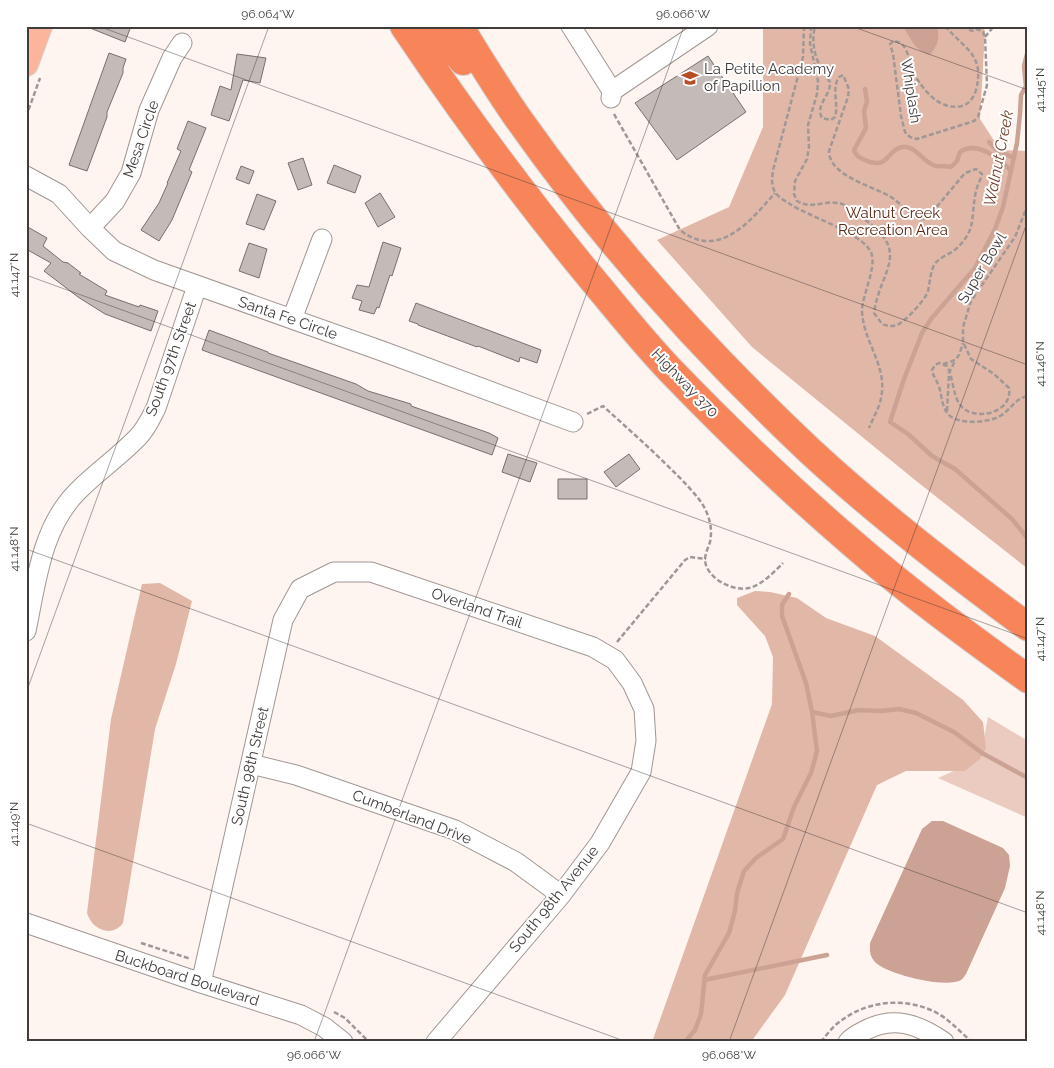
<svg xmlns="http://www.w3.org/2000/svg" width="1054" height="1068" font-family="Raleway,sans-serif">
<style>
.green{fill:#ebcbc0}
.forest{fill:#e1b7a8}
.water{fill:#cba294}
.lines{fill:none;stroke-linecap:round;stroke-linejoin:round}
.stream{stroke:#cba294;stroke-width:4.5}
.building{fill:#c4bbb8;stroke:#79706d}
.minor-casing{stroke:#a09793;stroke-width:21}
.major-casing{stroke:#d5d4d4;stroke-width:26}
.highway-casing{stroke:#d5d4d4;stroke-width:30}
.path{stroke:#a09896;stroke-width:2.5;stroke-dasharray:5 2.5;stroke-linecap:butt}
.minor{stroke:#fff;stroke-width:19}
.major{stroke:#fbb59c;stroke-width:24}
.highway{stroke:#f8845a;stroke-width:28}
.ticks{fill:none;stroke:#403c3b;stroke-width:1;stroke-opacity:0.45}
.labels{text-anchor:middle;stroke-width:4;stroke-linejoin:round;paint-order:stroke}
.poi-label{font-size:15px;fill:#403c3b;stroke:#fff;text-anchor:start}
.street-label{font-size:15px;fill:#403c3b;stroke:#fff}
.park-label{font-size:15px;fill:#5d2815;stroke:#fff}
.water-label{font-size:16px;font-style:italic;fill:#79422e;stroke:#fff}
.neatline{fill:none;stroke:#403c3b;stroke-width:2}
.ticks-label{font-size:12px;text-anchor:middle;fill:#403c3b}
</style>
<rect width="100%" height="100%" fill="#fef4f0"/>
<path class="green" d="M988,717L1028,741V818L938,778L980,759Z"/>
<path class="forest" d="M763,26H982L985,31L980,119L1000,150L1028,151V569L915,480L752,347L657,240L729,207L763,127Z
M160,583L192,601L176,664L155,729L123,923C112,938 92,930 87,913L111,719L142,584Z
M755,591L770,592L797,598L826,618L875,636L963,700L983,722L986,748L980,759L965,771H906L877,785L785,995L751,1042H652L772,704L773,657L765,636L737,605V598Z"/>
<path class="water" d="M903,26H937C940,39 938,45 930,55C915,51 911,39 903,26Z
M932,821H943L1003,848L1009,855L1010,866L1005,888L966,974C965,975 963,979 961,980C946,989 886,974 875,962C869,955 870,951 870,943L922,829Z"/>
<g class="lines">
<path class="stream" d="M1028,50L1024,66L1026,86L1021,95L1020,114L1017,143L1003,207L995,229L975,268L931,319L922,333L904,379L890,422L908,434L932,456L955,469L1012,519L1028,539
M865,89L867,102L864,111L866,128L854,150C856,156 860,158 865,160C889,171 887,149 902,147C916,145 923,163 936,166C940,166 947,166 951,167L957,161L960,152C977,140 1000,159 1011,171
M989,142L998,151L1014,158
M812,712L831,716L859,710L881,711L899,709L916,713L954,732L982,753L1028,778
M704,980L827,955
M685,1042L695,1030L701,1014L705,975L729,933L735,911L737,893L744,871L756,858L783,839L794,807L811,773L817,751L812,712L806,683L782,616V605L789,594"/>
</g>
<path class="building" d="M85,26H131L125,42Z
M109,53L126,59L123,68V73L107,112V117L87,171L69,165Z
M237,54L266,58L260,83L243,80L229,121L211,115L220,86L231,90Z
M708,56L746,112L677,160L635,103Z
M188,121L206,128L189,170L192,172L172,220L159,241L141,230L159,203L168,183H167L181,151L177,149Z
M303,158L312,185L298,190L288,163Z
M334,165L361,176L355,193L327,183Z
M241,166L254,171L249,184L236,179Z
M380,193L395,217L378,227L365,203Z
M257,194L276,201L264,230L246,224Z
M26,226L47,238L43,246L63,262L68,263L81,273L79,274L107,291L105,295L139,307L140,305L158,311L151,331L105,314L78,297L44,271L51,263L26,249Z
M383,242L401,248L392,276L390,275L379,308L377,307L374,314L359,310L362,301L352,298L357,285L369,287Z
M249,243L267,249L259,278L239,271Z
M416,303L541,350L537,363L520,357L519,362L478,346L477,347L418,325V324L409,321Z
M209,330L268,352V353L356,384L368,391L411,404V406L489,433L498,438L492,455L202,350Z
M508,454L537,463L530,482L502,472Z
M629,454L640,469L616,487L604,472Z
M558,479H587V499H558Z"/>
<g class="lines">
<g class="minor-casing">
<path id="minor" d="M571,26L612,91L611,98
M612,91L708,26
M26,176L59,194L90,228L114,251L154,270L382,351L573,422
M90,228L115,201L131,173L149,110L172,58L182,43
M292,319L322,239
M26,631C36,584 41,529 76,493C95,473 119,457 138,437C146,429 151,418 156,408L197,286
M251,764L296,775L455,830L516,862L561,895
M26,923L201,983L301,1015L324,1027L343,1042
M201,983L283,620L300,589L334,572H371L593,647L615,660L632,683L644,709L646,741L641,772L600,843L561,895L436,1042
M848,1042C852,1037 858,1034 864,1031C893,1015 918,1024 944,1042"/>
</g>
<g class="major-casing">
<path id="major" d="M26,64L40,26"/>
</g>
<g class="highway-casing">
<path id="highway" d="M404,26C463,114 525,198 592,279C618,310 644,343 672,372C729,431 789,489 851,542C907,591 967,635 1028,679
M436,26L454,51L463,61
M459,26C479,58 498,90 520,121C604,240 704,351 810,451C878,514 953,572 1028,627"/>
</g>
<path class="path" d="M804,26L803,57L773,170C772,178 771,185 775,192C778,197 785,201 790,204C810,217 856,231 869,249C880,262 862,294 862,311C863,340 885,363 882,392C881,405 874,416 869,428
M811,26L810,44L818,81L817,94L808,125L809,147L807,159L795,181L794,194L797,201C812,210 823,200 838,203C848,204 855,214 864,219C912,253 880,270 874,313L882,324C887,326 892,327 897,325C905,322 926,299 928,291C930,282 930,274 934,265C939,257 949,255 956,249C976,230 971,220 975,196C976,188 980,181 982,174L976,169L965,173L929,216L924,219H918C908,212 901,204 891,197C873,186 829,176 829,151L848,97L849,89L843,75L839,77C831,89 839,104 835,117L831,120L822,118C815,104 831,96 830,82C817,65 810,47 815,26
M945,26C965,49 985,55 976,90C974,97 969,104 962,106C940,111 924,91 914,74C909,64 909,42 894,41L890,44L893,54L901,116L905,132L910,137L917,139L974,121L978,117L987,85L985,37L983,32L977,29L972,31L962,26
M985,37L994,26
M614,114L680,230C719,261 751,220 775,193
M26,117L40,78
M1028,204L1015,237L971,301L963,327V342L971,359L994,374L1009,388C1013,413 975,422 961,406C952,395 954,379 947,366L939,363L935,365L932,370C933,376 936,379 938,384C942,393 941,406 948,414C957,425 988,423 1000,416C1011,410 1015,398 1028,396
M943,364C959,360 958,358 963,343
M947,411L949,373L955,361
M587,414L603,406C626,427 650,448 673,471C683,481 693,491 701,502C709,514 713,528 710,542C708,548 705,554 705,560C706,578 733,592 749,588C762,585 774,572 783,563
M617,642L685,560L690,557L706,559
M141,943L191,959
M334,1012L345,1018L369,1042
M821,1042C827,1034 834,1025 842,1020C869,1000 907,997 937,1013C950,1020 960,1032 972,1042"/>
<use href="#minor" class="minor"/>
<use href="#major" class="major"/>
<use href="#highway" class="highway"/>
</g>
<path class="ticks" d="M98,26L1028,365M851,26L1028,90M26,275L1028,639M26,549L1028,913M26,693L269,26M26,823L627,1042M314,1042L684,26M729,1042L1028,220"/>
<defs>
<g id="school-bare" transform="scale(1.35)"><path d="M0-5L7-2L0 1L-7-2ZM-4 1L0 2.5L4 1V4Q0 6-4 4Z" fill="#b64f28" stroke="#fff" stroke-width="2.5" paint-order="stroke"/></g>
</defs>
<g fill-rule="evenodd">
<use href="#school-bare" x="690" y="78"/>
</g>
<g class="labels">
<g class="poi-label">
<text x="704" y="74">La Petite Academy<tspan x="704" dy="17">of Papillion</tspan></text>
</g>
<g class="street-label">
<text transform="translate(911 91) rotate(81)" y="5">Whiplash</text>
<text transform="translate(141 139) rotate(-71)" y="5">Mesa Circle</text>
<text transform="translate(982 268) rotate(-59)" y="5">Super Bowl</text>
<text transform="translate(288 318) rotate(19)" y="5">Santa Fe Circle</text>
<text transform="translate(171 359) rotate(-70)" y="5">South 97th Street</text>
<text transform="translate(685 383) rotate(46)" y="5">Highway 370</text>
<text transform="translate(477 608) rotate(19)" y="5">Overland Trail</text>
<text transform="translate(250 766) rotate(-77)" y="5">South 98th Street</text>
<text transform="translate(412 817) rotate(21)" y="5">Cumberland Drive</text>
<text transform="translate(554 899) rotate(-51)" y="5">South 98th Avenue</text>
<text transform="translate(187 978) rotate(18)" y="5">Buckboard Boulevard</text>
</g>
<g class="park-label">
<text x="893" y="218">Walnut Creek<tspan x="893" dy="17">Recreation Area</tspan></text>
</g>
<g class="water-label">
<text transform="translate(998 158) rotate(-79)" y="6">Walnut Creek</text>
</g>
</g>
<rect width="1054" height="1068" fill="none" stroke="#ffffff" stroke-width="55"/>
<rect x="28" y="28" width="998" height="1012" class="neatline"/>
<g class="ticks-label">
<text x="268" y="18">96.064°W</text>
<text x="683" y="18">96.066°W</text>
<text transform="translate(1040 90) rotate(-90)" y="4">41.145°N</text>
<text transform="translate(14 275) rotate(-90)" y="4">41.147°N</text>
<text transform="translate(1040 364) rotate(-90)" y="4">41.146°N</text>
<text transform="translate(14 549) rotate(-90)" y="4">41.148°N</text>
<text transform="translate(1040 639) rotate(-90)" y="4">41.147°N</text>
<text transform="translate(14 824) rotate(-90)" y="4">41.149°N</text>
<text transform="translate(1040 913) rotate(-90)" y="4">41.148°N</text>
<text x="314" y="1059">96.066°W</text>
<text x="729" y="1059">96.068°W</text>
</g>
</svg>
